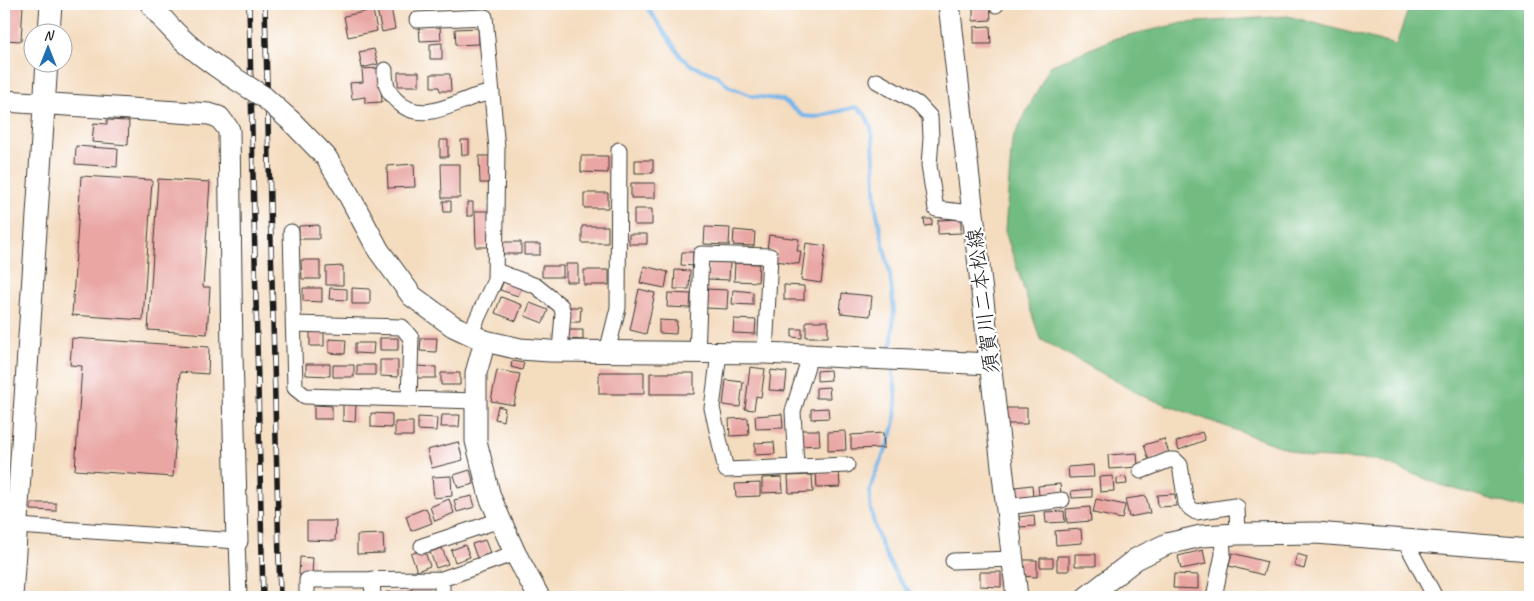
<svg xmlns="http://www.w3.org/2000/svg" width="1534" height="601" font-family="Caveat,'Klee One',sans-serif">
<style>
.forest{fill:#72bc82;stroke:#476c4f}
.lines{fill:none;stroke-linecap:round;stroke-linejoin:round}
.stream{stroke:#77b6ea;stroke-width:4}
.building{fill:#e9a6a3}
.street-casing{stroke:#3c3934;stroke-width:17}
.secondary-casing{stroke:#3c3934;stroke-width:23}
.street{stroke:#fff;stroke-width:15}
.secondary{stroke:#fff;stroke-width:21}
.rail-casing{stroke:#1c1c1c;stroke-width:5.5}
.rail{stroke:#fff;stroke-width:4;stroke-dasharray:11;stroke-linecap:butt}
.secondary-bridge-casing{stroke:#3c3934;stroke-width:23;stroke-linecap:butt}
.secondary-bridge{stroke:#fff;stroke-width:21}
.labels{text-anchor:middle;stroke-width:4.5;stroke-linejoin:round;paint-order:stroke}
.street-label{font-size:21px;fill:#1c1c1c;stroke:#fff}
</style>
<rect width="100%" height="100%" fill="#fff"/>
<filter id="ink" filterUnits="userSpaceOnUse"><feTurbulence type="fractalNoise" baseFrequency=".02" numOctaves="2"/><feDisplacementMap in="SourceGraphic" scale="10" xChannelSelector="R" yChannelSelector="G"/><feConvolveMatrix kernelMatrix="1 2 1 2 8 2 1 2 1" color-interpolation-filters="sRGB"/></filter>
<filter id="wash" filterUnits="userSpaceOnUse"><feTurbulence type="fractalNoise" baseFrequency=".0096" numOctaves="4" result="noise"/><feDisplacementMap in="SourceGraphic" scale="20" xChannelSelector="R" yChannelSelector="G"/><feGaussianBlur stdDeviation="1.12" result="paint"/><feColorMatrix in="noise" values="0 0 0 0 0 0 0 0 0 0 0 0 0 0 0 0 0 1.4 0 .05"/><feComposite in="paint" operator="in"/></filter>
<g filter="url(#wash)">
<rect width="100%" height="100%" fill="#f4dcbf"/>
<path class="forest" d="M1410,4H1530V510L1444,486L1377,460L1309,457L1145,397L1040,339L1005,231L1012,140L1050,66L1116,38L1183,23L1288,16L1396,45Z"/>
<g class="lines">
<path class="stream" d="M645,4L682,58L693,66L716,75L730,87L752,96L783,100L803,116L815,117L856,107L865,114L871,127L873,140L876,209L890,275L894,310L891,352
M892,367C897,393 899,416 889,442C884,456 871,478 870,492C868,515 882,550 893,569C898,579 906,588 913,597"/>
</g>
<g id="blocks">
<path class="building" d="M4,4H23L21,41L4,40Z
M973,4H990L991,20L973,21Z
M391,7L395,29L382,32L377,10Z
M373,10L377,31L348,37L344,16Z
M440,26L441,40L420,41L419,27Z
M990,26L991,44H974V27Z
M478,28L479,44L456,45L455,29Z
M442,43V59H430V44Z
M374,49L378,64L362,68L359,52Z
M379,68L382,102L365,103V97L352,99L350,83L363,82L362,69Z
M398,72H419V86H398Z
M431,74H450L451,91H440L439,87H431Z
M107,120L129,121L128,145L92,142L94,123L107,124Z
M440,140H448V157H440Z
M461,140H469V155H462Z
M76,146L118,149L117,167L75,164Z
M479,156H491V183H480Z
M581,156H608V173L581,172Z
M635,160H653V173H635Z
M414,164L415,187L388,188L387,166Z
M441,164H460V198H442Z
M81,176L152,180L143,320L72,315Z
M158,179L210,182L203,287H210L207,334L148,330Z
M631,183H655V198H631Z
M584,193H608V208H584Z
M443,201H451V212H444Z
M467,202H473V216H467Z
M634,209H652V225H634Z
M475,211H489V247H476Z
M924,219H932V225L925,226Z
M961,219V233L938,234V220Z
M319,225V239H299V226Z
M582,226H608V243H582Z
M705,227L730,228L729,245L704,244Z
M734,230L755,232L754,246L733,245Z
M629,234H647V244H629Z
M769,235L799,239L797,251H801L799,264L775,261L777,251L767,250Z
M502,242H521V254H502Z
M806,243L826,246L821,283L801,280Z
M524,244H540V255H524Z
M682,252H693V266L681,265Z
M301,260H320V279H302Z
M708,261L730,262L729,280L707,279Z
M735,263L759,264L758,282L734,281Z
M566,264H578V282H566Z
M343,266V285H326V267Z
M542,266H563V277H542Z
M644,266L668,272L665,288L640,283Z
M584,270H609V285H584Z
M675,270L690,271L689,289H674Z
M504,280L522,286L518,296L500,290Z
M784,285L804,286V300H784Z
M303,288H322V302L303,301Z
M330,288L347,289V300L329,299Z
M352,288L370,289V304H352Z
M639,289L655,293L646,334L630,330Z
M705,289L728,290L727,309L704,308Z
M733,290L753,292V305L732,304Z
M668,293L691,294L690,308L667,307Z
M842,293L872,296L870,316L840,313Z
M501,297L522,305L516,321L495,313Z
M530,303L548,310L543,323L525,316Z
M570,307H581L580,322H569Z
M734,319L756,320L755,334L733,333Z
M659,320L677,321L676,334L659,333Z
M806,321H828V337H806Z
M792,329H802V338L792,337Z
M567,330H583V340L567,339Z
M310,332H324V346H310Z
M72,338L209,347L208,374L180,372L173,477L75,470L82,366L70,365Z
M380,338H398V350H380Z
M421,338H437L436,352L420,351Z
M329,339L346,340L345,354L329,353Z
M355,343H374L373,354L355,353Z
M380,360H398V377L380,376Z
M512,361L524,363L522,370L511,367Z
M306,364H330V376L306,375Z
M333,365H354V377H333Z
M357,365H375V375H357Z
M416,366L436,367V378H416Z
M750,367L765,369L761,397L756,396L754,410L745,409Z
M497,370L520,374L514,405L491,401Z
M771,370L787,372L785,391L769,390Z
M830,370L831,380L817,381V371Z
M599,372H644V394H599Z
M441,373H460V385H441Z
M650,373H694V394H650Z
M726,380L743,382L740,407L723,405Z
M829,387L830,398H816V388Z
M343,404H356L355,422L343,421Z
M314,405L332,406V419H314Z
M498,406L505,408L503,421L495,419Z
M828,408L829,418L811,419V409Z
M1004,408H1027V424H1004Z
M371,413L392,414V428L371,427Z
M782,414L783,428L756,429L755,416Z
M442,415H460L459,427H441Z
M418,417L437,418L436,431L418,430Z
M748,418L749,435L730,436L729,419Z
M395,422H413V436H395Z
M799,430H819L820,445L799,446Z
M845,431L846,450L828,451V432Z
M1202,432L1205,440L1179,450L1176,442Z
M883,433L884,448L851,449V435Z
M1164,439L1169,453L1149,460L1144,445Z
M458,442L463,460L432,468L427,450Z
M774,442L775,454L755,455V443Z
M1137,453L1138,467L1109,469L1108,455Z
M1093,465L1094,477L1069,478L1068,467Z
M470,470L474,484L458,488L454,475Z
M839,472L840,487L817,488L816,473Z
M812,475L813,492L789,493L788,476Z
M451,476L452,496L434,498L432,477Z
M1113,476L1114,491L1100,492L1099,477Z
M782,477L783,492L762,493V478Z
M1126,477L1127,484L1117,485V478Z
M760,483V496L736,497L735,484Z
M1060,484L1061,494L1039,495L1038,486Z
M1032,485L1033,498L1016,499L1015,487Z
M1092,489V497L1072,498L1071,491Z
M1175,494L1176,506L1158,507L1157,495Z
M472,496L475,507L457,512L454,500Z
M1146,496L1150,513L1129,517L1125,499Z
M449,499L454,513L435,521L430,507Z
M1096,499L1125,505L1122,519L1093,513Z
M31,503H56V511L31,510Z
M1090,507L1091,521L1067,523L1066,509Z
M426,508L432,523L411,531L406,516Z
M1064,511L1065,522L1046,523L1045,512Z
M1034,515L1035,526L1020,527L1019,517Z
M307,521H336L335,541L307,540Z
M1081,529L1082,543L1056,545L1055,531Z
M383,534L384,553L357,554V535Z
M485,540L490,553L477,558L472,544Z
M465,545L470,557L455,562L451,550Z
M442,548L448,564L436,568L430,552Z
M424,549L430,566L417,571L411,554Z
M1203,550L1206,564L1181,569L1178,556Z
M1232,553L1267,562L1263,575L1229,566Z
M1075,554H1096V566H1075Z
M1297,554L1307,557L1304,569L1294,566Z
M1057,556H1069V571H1057Z
M300,557L313,558L312,575H299Z
M1040,558H1053V567H1040Z
M1019,560H1037V577L1019,576Z
M980,572H1001V587L980,586Z
M1174,574L1198,575V589L1173,588Z
M408,590H430V597H408Z
M386,592H404V597H386Z
M342,594L360,595V597H342Z
M1023,594H1059V597H1023Z
M309,595L338,596V597H309Z"/>
</g>
</g>
<g filter="url(#ink)">
<use href="#blocks" fill-opacity="0" stroke="#3c3934" stroke-width="1"/>
<g class="lines">
<g class="street-casing">
<path id="street" d="M996,4V5
M417,20L485,17L497,149L495,280L470,334
M385,70C385,83 387,92 397,101C419,123 449,106 473,97C479,95 486,94 492,92
M877,81L918,104L930,117L931,138L929,166L936,209L972,213
M291,232L295,388L305,396L476,401
M496,271L536,286L561,306L563,313L560,351
M294,324L402,327L411,338L409,399
M607,352L618,308L619,150
M697,353L701,254L770,256L765,353
M719,354L712,408L726,470L847,465
M796,467L793,411L810,356
M1141,471L1169,460H1175L1180,465L1186,503L1190,508L1196,512L1235,506L1237,507L1238,534
M1007,507L1062,500
M18,526L237,541L239,597
M1404,539L1435,597
M422,546L500,520
M953,561L1013,559
M372,579L373,597
M442,579V597
M307,597V580L442,579L515,553
M1214,597L1223,554L1222,534"/>
</g>
<g class="secondary-casing">
<path id="secondary" d="M151,4C173,34 196,53 226,73
M949,4L1017,597
M49,32L51,4
M4,101L209,114L219,117L229,130L232,355L237,541
M291,121L326,157L345,188L379,251L412,296L453,326L485,341L520,349L550,351L765,353L990,364
M485,341L476,373V441L490,497L515,553L539,597
M12,597L47,62
M1087,597L1136,559L1167,544L1201,536L1238,534L1316,533L1530,550"/>
</g>
<use href="#street" class="street"/>
<use href="#secondary" class="secondary"/>
<g class="rail-casing">
<path id="rail" d="M249,4L263,597
M265,4L280,597"/>
</g>
<use href="#rail" class="rail"/>
<g class="secondary-bridge-casing">
<path id="secondary-bridge" d="M226,73L264,97L291,121"/>
</g>
<use href="#secondary-bridge" class="secondary-bridge"/>
</g>
</g>
<g class="labels">
<g class="street-label">
<text transform="translate(983 301) rotate(-97)" y="7">須賀川二本松線</text>
</g>
</g>
<rect width="1534" height="601" fill="none" stroke="#fff" stroke-width="20"/>
<g transform="translate(48 48)"><circle r="24" fill="#ffffff" stroke="#a4a4a4"/>
<path d="M0-4L9 19L0 12L-9 19Z" fill="#1f6fb2"/>
<text y="-8" font-size="14" font-weight="bold" text-anchor="middle" fill="#1c1c1c">N</text>
</g>
</svg>
